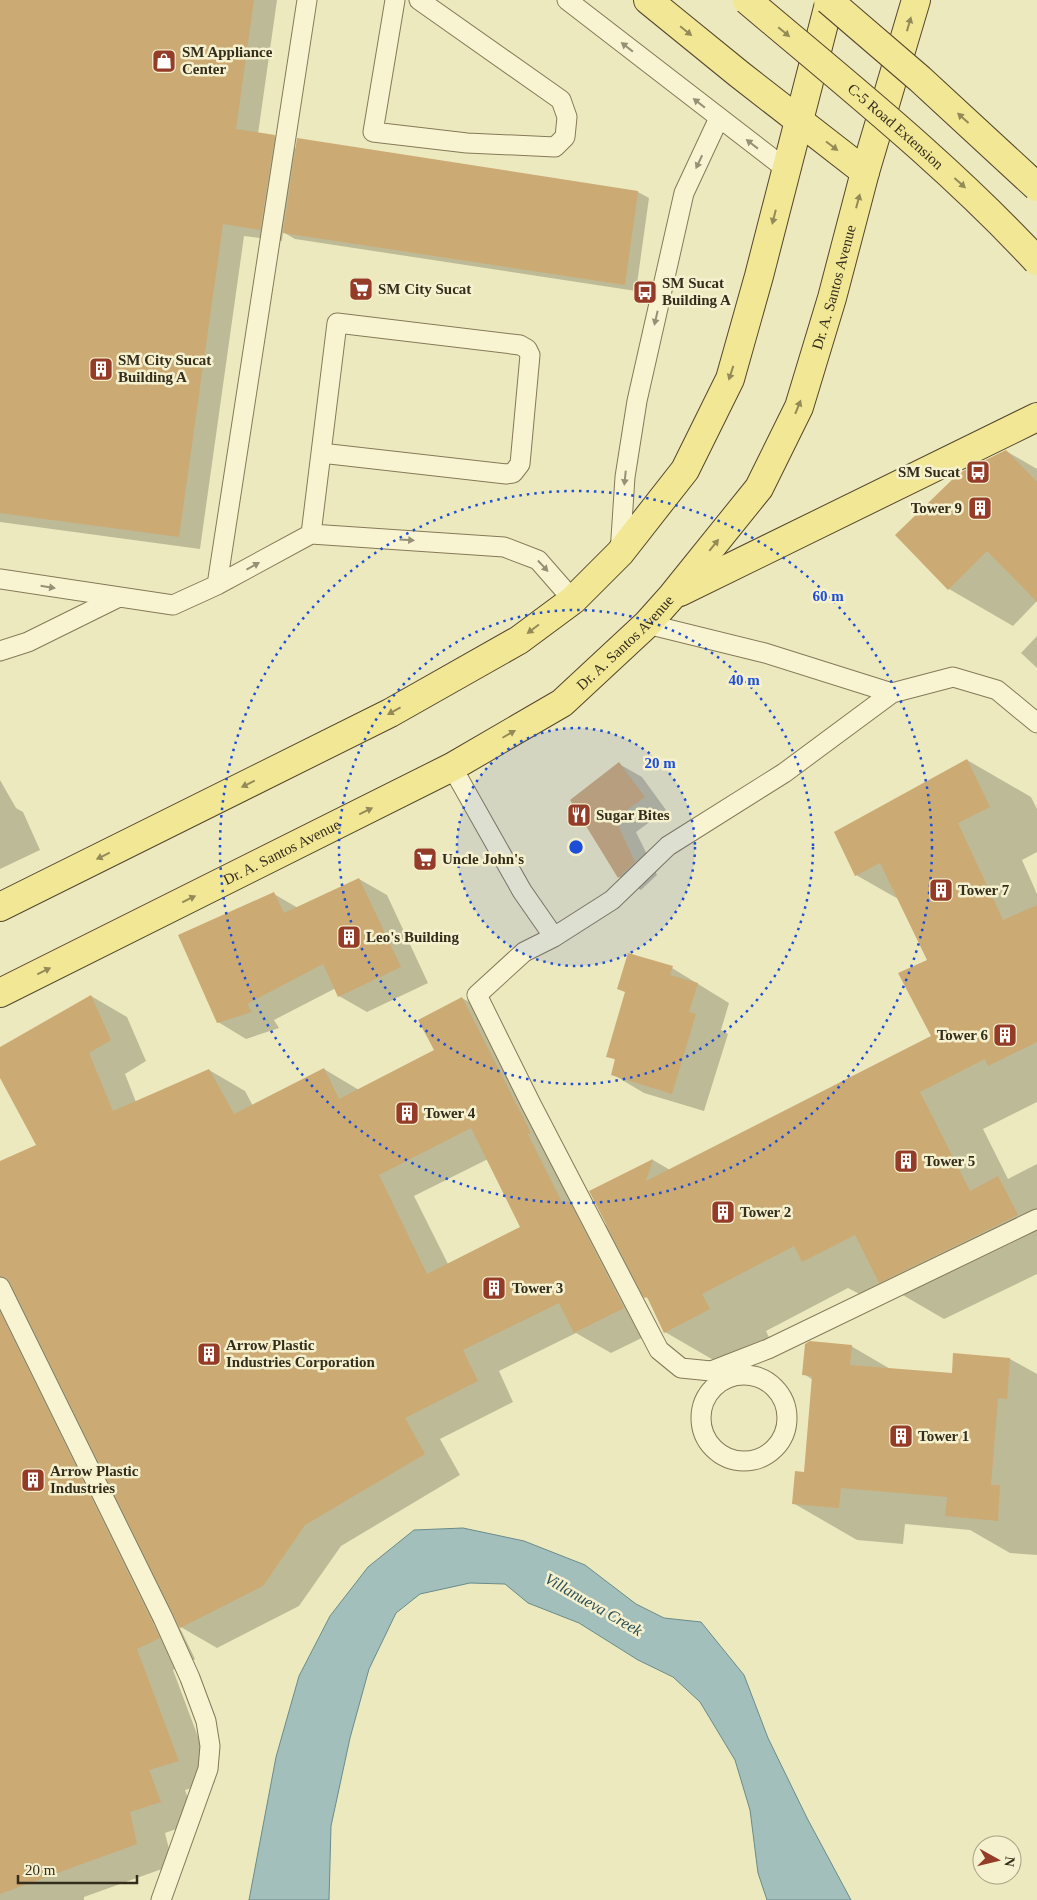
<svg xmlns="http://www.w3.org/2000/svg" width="1037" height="1900" font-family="'Times New Roman',serif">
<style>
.water{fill:#a2bfbc;stroke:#698c8a}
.shadow{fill:#0003;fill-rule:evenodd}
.building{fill:#ccaa74;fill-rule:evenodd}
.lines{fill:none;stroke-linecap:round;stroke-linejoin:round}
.lane-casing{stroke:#857957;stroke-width:21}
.primary-casing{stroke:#53462c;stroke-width:30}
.lane{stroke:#f8f4d1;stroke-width:19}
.primary{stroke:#f2e795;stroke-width:28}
.primary-bridge-casing{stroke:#53462c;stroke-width:30;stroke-linecap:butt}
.primary-bridge{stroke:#f2e795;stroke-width:28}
.oneway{fill:#948a58}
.oneway2{fill:#969076}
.ring{fill:none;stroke:#1d4ed8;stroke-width:2.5;stroke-dasharray:2.5 5}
.labels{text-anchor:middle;stroke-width:5;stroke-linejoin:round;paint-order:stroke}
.poi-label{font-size:15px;font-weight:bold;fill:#352d1c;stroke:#f5f1ce;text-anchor:start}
.street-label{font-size:15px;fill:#352d1c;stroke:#f5f1ce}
.water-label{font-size:16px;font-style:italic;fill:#2b4f55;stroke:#f5f1ce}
.centre{fill:#1d4ed8;stroke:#f5f1ce;stroke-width:2.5}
.ring-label{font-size:15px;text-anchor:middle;font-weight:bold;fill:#1d4ed8;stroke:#f5f1ce;stroke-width:5;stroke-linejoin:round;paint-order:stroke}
</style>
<rect width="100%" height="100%" fill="#ede9be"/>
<path class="water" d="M463,1528L524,1541L585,1565L636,1604L664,1618L701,1622L744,1675L768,1738L807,1818L851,1900H767L758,1873L750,1810L735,1760L700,1702L673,1677L638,1660L579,1623L528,1603L505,1584L470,1583L420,1594L396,1613L369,1669L350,1738L331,1826L329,1900H249L276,1757L299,1676L330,1616L368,1567L414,1530Z"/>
<path class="shadow" d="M0,0H277L258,134L274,136L297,149L638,192L649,198L636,291L295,239L283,232L282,241L244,236L200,549L0,522Z
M1006,451L1037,469V601L1013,626L949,589Z
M1037,636V668L1021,653Z
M967,760L1031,797L1037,809V852L1022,860L1037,894V1102L983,1129L1008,1179L1037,1164V1274L944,1319L889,1287L867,1298L848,1288L766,1331L773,1346L729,1369L665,1332L649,1299L642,1295L660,1329L611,1353L576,1333L499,1371L513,1402L440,1439L460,1475L341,1546L299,1606L217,1648L179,1626L195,1659L173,1670L215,1782L185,1790L196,1822L165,1833L173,1865L84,1897V1900H0V1163L38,1146L0,1075V1048L91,996L127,1017L146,1061L125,1074L136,1102L209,1070L245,1091L253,1106L324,1069L359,1090L435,1051L462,998L499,1019L595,1218L608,1226L591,1192L653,1160L670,1170L933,1036L929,960L900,900L856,875ZM488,1159L521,1227L448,1264L414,1196Z
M619,764L642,777L666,810L636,832L657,875L641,890L619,877L571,800Z
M0,780L16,808L23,812L40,850L0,869Z
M359,879L387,895L428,983L367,1012L339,996L336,988L274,1020L279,1028L246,1039L218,1022L274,894L298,908Z
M672,968L729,1003L721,1030L728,1034L704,1111L644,1093L612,1074L616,1060L608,1056Z
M851,1346L892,1370L953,1375L954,1355L1010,1359L1037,1374V1555L1010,1553L970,1530L905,1524L903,1544L857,1540L793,1503L805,1473L813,1380L804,1374Z"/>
<path class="building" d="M0,0H254L236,129L275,135L260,230L223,224L179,537L0,513Z
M297,138L638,191L625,285L283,233Z
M1006,450L1037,482V602L987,551L948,590L895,535L959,473Z
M967,759L990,807L958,823L1003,920L1037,905V1042L988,1066L985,1059L920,1092L970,1191L998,1176L1018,1215L879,1283L855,1235L802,1262L794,1246L702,1294L710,1309L664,1333L647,1297L644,1298L589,1191L653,1159L646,1181L931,1036L898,973L927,960L880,863L855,876L834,832Z
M619,762L645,797L615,819L635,862L618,878L570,800Z
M359,878L401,967L338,997L323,964L247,1004L252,1012L217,1023L178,935L274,892L284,913Z
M628,953L673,966L670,975L698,983L689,1012L696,1014L672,1094L611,1075L615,1059L606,1057L625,992L617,989Z
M91,995L111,1040L89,1053L113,1111L209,1069L234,1114L324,1068L339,1099L434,1050L418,1020L462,997L531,1133L528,1134L563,1204L569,1201L624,1308L574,1333L559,1303L463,1350L478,1381L405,1418L425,1454L305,1525L263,1586L180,1628L10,1282L6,1277L0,1276V1161L36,1145L0,1078V1047ZM471,1128L520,1227L427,1274L379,1175Z
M0,1312L160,1638L137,1649L179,1761L149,1770L161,1802L130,1812L137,1844L0,1894Z
M810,1341L852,1345L850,1365L952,1373L953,1353L1010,1358L1007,1399L998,1398L991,1485H1000L998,1521L945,1516L947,1497L841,1488L839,1508L792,1504L795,1471L804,1472L812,1376L802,1375L805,1344Z"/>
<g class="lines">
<g class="lane-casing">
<path id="lane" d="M395,0L373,132L467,143L555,147L565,137L567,117L561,100L419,0
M567,0L786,169
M311,534L337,323L520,345L527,349L530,355L520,464L513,473L506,474L321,453
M620,553L625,477L637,401L684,193L719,118
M0,579L173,605L217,585L311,534L504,547L538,560L573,600
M217,585L307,0
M647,624L765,653L892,693
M0,651L28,642L117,598
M1037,723L997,690L953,677L892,693L784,773L668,846L612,900L554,937L524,952L477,995L531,1104L659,1350L681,1368L711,1371L768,1349L1037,1219
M452,767L522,891L554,937
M0,1287L163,1618L190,1678L206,1721L210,1746L208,1769L161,1900
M701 1418a43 43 0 1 1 86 0a43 43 0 1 1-86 0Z"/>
</g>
<g class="primary-casing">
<g id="primary">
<path d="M648,0L739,74L865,172"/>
<path d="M680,592L1037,417"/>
<path d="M0,907L390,713L519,640L573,600L620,553L685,470L730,379L759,276L830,0"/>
<path id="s1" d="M0,993L452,767L562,703L647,624L672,596L759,488L799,407L832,298L865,172L916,0"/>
</g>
</g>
<use href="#lane" class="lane"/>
<use href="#primary" class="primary"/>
<g class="primary-bridge-casing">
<g id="primary-bridge">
<path id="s2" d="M747,0C846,84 948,165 1037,261"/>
<path d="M828,0L920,79L1037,187"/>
</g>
</g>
<use href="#primary-bridge" class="primary-bridge"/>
</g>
<defs><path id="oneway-solid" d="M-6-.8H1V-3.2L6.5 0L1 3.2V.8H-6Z" transform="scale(1.25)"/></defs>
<g class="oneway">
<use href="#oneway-solid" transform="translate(909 24) rotate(-74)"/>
<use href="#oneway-solid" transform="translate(686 31) rotate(39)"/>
<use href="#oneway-solid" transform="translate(784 32) rotate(40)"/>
<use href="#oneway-solid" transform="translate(963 118) rotate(-138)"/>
<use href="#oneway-solid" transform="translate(832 146) rotate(37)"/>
<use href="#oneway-solid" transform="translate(960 183) rotate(42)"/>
<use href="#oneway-solid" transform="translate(858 201) rotate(-75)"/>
<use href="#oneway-solid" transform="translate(774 217) rotate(104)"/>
<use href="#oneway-solid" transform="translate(731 373) rotate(108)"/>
<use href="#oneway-solid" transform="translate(798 407) rotate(-68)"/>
<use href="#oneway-solid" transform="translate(714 545) rotate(-51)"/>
<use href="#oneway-solid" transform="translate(533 629) rotate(143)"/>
<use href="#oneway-solid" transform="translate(394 711) rotate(151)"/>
<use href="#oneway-solid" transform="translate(509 734) rotate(-30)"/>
<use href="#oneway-solid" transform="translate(248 784) rotate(154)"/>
<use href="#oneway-solid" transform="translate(366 811) rotate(-26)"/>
<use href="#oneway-solid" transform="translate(103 856) rotate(154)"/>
<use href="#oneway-solid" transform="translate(189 899) rotate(-26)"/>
<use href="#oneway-solid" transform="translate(44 971) rotate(-26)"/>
</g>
<g class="oneway2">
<use href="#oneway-solid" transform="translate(627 47) rotate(-142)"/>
<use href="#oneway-solid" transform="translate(699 103) rotate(-142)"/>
<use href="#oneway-solid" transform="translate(752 144) rotate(-142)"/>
<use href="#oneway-solid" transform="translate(699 162) rotate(115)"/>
<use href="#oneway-solid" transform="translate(656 318) rotate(103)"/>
<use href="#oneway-solid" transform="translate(625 478) rotate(96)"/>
<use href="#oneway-solid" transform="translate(407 540) rotate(4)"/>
<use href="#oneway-solid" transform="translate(253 566) rotate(-29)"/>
<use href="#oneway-solid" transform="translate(543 566) rotate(47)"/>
<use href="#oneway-solid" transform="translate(48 587) rotate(9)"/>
</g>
<circle cx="576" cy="847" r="119" fill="#1d4ed8" fill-opacity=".12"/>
<g class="ring">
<circle cx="576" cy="847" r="119"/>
<circle cx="576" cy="847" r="237"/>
<circle cx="576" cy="847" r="356"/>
</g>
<defs>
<g id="shop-square" transform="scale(1.25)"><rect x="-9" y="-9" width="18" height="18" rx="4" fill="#943c27" stroke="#f5f1ce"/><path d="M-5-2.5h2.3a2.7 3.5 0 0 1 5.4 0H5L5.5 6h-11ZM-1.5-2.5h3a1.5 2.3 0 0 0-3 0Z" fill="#fff"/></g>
<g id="supermarket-square" transform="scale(1.25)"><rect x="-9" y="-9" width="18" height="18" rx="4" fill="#943c27" stroke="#f5f1ce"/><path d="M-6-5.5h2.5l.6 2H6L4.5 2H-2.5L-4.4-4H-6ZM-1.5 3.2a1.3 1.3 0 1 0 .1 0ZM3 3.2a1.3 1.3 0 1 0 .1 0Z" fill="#fff"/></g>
<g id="bus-square" transform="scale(1.25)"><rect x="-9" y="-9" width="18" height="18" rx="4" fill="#943c27" stroke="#f5f1ce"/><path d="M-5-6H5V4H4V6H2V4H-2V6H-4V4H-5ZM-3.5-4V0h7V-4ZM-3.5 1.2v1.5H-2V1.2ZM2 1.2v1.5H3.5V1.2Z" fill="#fff"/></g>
<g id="building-square" transform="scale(1.25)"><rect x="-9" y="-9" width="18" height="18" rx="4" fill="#943c27" stroke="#f5f1ce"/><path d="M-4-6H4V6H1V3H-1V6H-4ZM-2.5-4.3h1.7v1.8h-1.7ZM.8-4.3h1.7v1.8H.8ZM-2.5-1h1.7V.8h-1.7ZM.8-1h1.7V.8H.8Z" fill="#fff"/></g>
<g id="restaurant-square" transform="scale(1.25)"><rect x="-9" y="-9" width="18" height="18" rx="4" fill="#943c27" stroke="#f5f1ce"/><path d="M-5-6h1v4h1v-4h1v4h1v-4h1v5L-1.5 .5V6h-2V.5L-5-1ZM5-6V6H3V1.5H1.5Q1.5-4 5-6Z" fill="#fff"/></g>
</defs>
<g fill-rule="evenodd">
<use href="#shop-square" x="164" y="61"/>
<use href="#supermarket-square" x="361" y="289"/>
<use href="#bus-square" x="645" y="292"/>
<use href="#building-square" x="101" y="369"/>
<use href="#bus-square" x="978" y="472"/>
<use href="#building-square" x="980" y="508"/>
<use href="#restaurant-square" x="579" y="815"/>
<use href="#supermarket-square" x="425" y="859"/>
<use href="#building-square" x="941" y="890"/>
<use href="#building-square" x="349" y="937"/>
<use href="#building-square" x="1005" y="1035"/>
<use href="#building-square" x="407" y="1113"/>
<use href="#building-square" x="906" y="1161"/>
<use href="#building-square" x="723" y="1212"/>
<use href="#building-square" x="494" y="1288"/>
<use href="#building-square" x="209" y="1354"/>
<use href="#building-square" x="901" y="1436"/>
<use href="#building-square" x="33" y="1480"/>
</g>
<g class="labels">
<g class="poi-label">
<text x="182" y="57">SM Appliance<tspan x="182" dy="17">Center</tspan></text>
<text x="662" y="288">SM Sucat<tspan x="662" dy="17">Building A</tspan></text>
<text x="378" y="294">SM City Sucat</text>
<text x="118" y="365">SM City Sucat<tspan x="118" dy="17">Building A</tspan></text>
<text x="960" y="477" text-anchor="end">SM Sucat</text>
<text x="962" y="513" text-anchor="end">Tower 9</text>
<text x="596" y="820">Sugar Bites</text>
<text x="442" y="864">Uncle John's</text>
<text x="958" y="895">Tower 7</text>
<text x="366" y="942">Leo's Building</text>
<text x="988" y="1040" text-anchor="end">Tower 6</text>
<text x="424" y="1118">Tower 4</text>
<text x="924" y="1166">Tower 5</text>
<text x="740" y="1217">Tower 2</text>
<text x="512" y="1293">Tower 3</text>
<text x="226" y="1350">Arrow Plastic<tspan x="226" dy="17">Industries Corporation</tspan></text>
<text x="918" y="1441">Tower 1</text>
<text x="50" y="1476">Arrow Plastic<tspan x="50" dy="17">Industries</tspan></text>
</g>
<g class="street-label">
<text dy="5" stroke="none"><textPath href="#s2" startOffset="195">C-5 Road Extension</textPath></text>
<text dy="5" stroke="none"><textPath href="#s1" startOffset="1140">Dr. A. Santos Avenue</textPath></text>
<text dy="5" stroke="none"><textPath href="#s1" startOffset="720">Dr. A. Santos Avenue</textPath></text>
<text dy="5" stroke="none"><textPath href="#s1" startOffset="315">Dr. A. Santos Avenue</textPath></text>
</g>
<g class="water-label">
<text transform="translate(594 1604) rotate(30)" y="6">Villanueva Creek</text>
</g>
</g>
<circle cx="576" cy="847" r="8" class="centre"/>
<g class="ring-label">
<text x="828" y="601">60 m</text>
<text x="744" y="685">40 m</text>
<text x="660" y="768">20 m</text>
</g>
<g transform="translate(997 1860) rotate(98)"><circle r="24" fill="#f5f1ce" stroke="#a8a387"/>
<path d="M0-4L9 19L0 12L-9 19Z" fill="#943c27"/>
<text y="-8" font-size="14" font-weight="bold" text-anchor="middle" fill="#352d1c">N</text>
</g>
<path d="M18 1875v8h119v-8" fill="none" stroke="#352d1c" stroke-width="2.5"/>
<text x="25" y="1875" font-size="15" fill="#352d1c" stroke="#f5f1ce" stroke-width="4" paint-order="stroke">20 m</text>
</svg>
